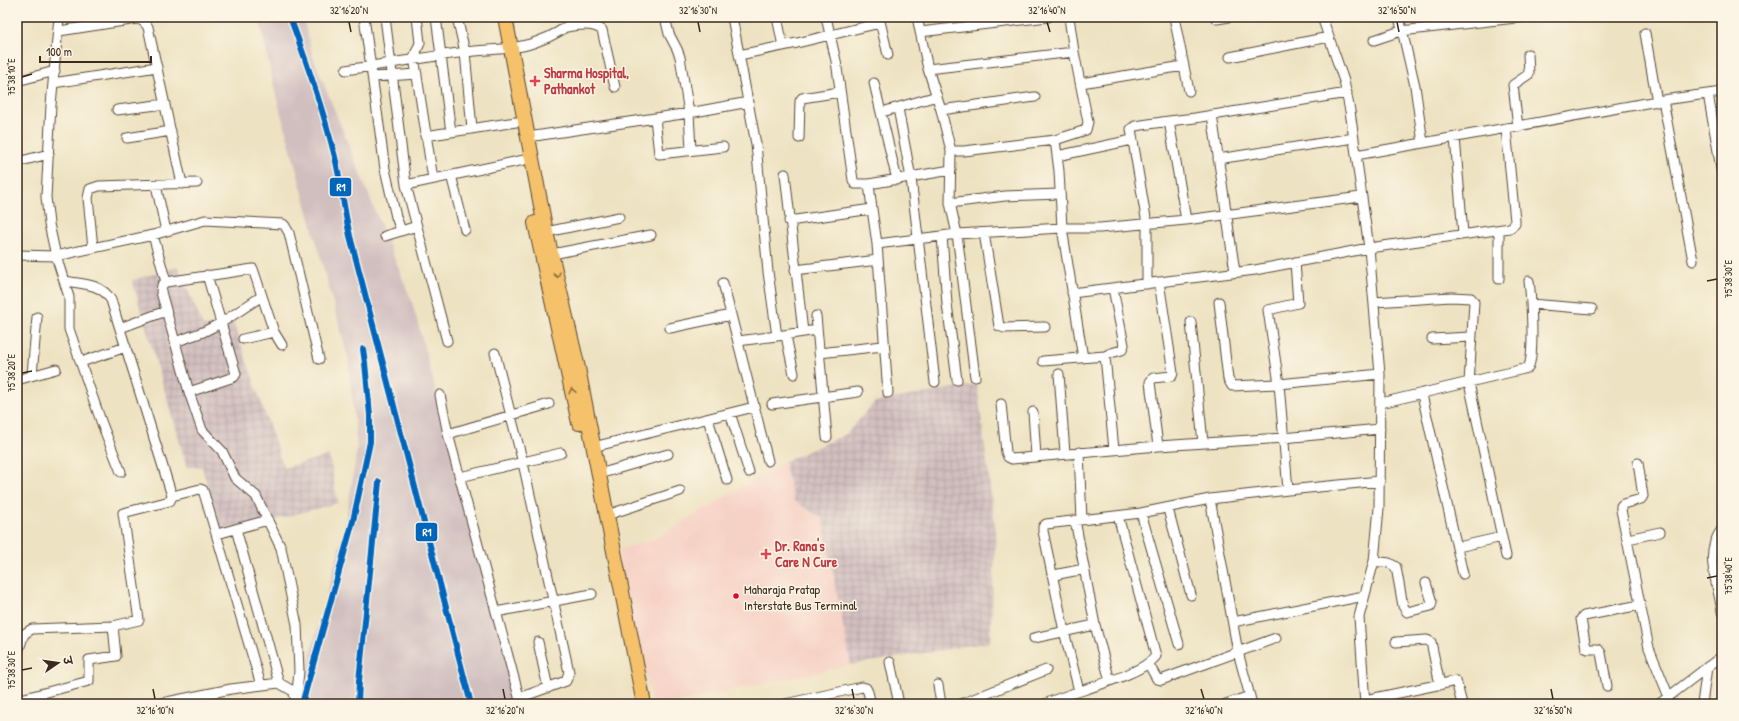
<svg xmlns="http://www.w3.org/2000/svg" width="1739" height="721" font-family="'Patrick Hand','Playpen Sans Deva',sans-serif">
<style>
.built{fill:#f6d1c5}
.industrial{fill:url(#industrial-grid)}
.railway{fill:#d1bfbf}
.lines{fill:none;stroke-linecap:round;stroke-linejoin:round}
.minor-casing{stroke:#564636;stroke-width:11}
.primary-casing{stroke:#564636;stroke-width:16}
.minor{stroke:#fff;stroke-width:9}
.primary{stroke:#f5c16b;stroke-width:14}
.rail-1-casing{stroke:#fcf5e5;stroke-width:9}
.rail-1{stroke:#0065bd;stroke-width:6}
.oneway{stroke:#8f6e41}
.ticks{fill:none;stroke:#3b2a1e;stroke-width:1.5}
.health-dot{fill:#e0444e;stroke:#fcf5e5;stroke-width:1.5}
.bus-dot{fill:#e4002b;stroke:#fcf5e5;stroke-width:1.5}
.labels{text-anchor:middle;stroke-width:3;stroke-linejoin:round;paint-order:stroke}
.bus-label{font-size:13px;fill:#3b2a1e;stroke:#fcf5e5;text-anchor:start}
.health-label{font-size:14px;font-weight:bold;fill:#be3a42;stroke:#fcf5e5;text-anchor:start}
.line-badge{stroke:#fcf5e5;stroke-width:1.5}
.badge-label{font-size:11px;text-anchor:middle;font-weight:bold;fill:#fff}
.neatline{fill:none;stroke:#3b2a1e;stroke-width:1.5}
.ticks-label{font-size:10px;text-anchor:middle;fill:#3b2a1e}
</style>
<defs>
<pattern id="industrial-grid" width="8" height="8" patternUnits="userSpaceOnUse"><rect width="8" height="8" fill="#d1bfbf"/><path d="M0 4h8M4 0v8" fill="none" stroke="#b4a4a4"/></pattern>
</defs>
<rect width="100%" height="100%" fill="#fcf5e5"/>
<filter id="ink" filterUnits="userSpaceOnUse"><feTurbulence type="fractalNoise" baseFrequency=".025" numOctaves="2"/><feDisplacementMap in="SourceGraphic" scale="8" xChannelSelector="R" yChannelSelector="G"/><feConvolveMatrix kernelMatrix="1 2 1 2 8 2 1 2 1" color-interpolation-filters="sRGB"/></filter>
<filter id="wash" filterUnits="userSpaceOnUse"><feTurbulence type="fractalNoise" baseFrequency=".012" numOctaves="4" result="noise"/><feDisplacementMap in="SourceGraphic" scale="16" xChannelSelector="R" yChannelSelector="G"/><feGaussianBlur stdDeviation="0.9" result="paint"/><feColorMatrix in="noise" values="0 0 0 0 0 0 0 0 0 0 0 0 0 0 0 0 0 1.4 0 .05"/><feComposite in="paint" operator="in"/></filter>
<g filter="url(#wash)">
<rect width="100%" height="100%" fill="#ede2c1"/>
<path class="built" d="M784,462L794,501L822,518L851,665L666,704H652L617,550L653,540Z"/>
<path class="industrial" d="M178,267L203,326L233,322L284,468L329,455L338,503L222,534L202,467H187L132,280Z
M977,384L996,534L990,642L851,665L822,518L794,501L784,462L846,434L875,402Z"/>
<path class="railway" d="M259,17H303L313,57L412,302L520,704H297L345,526L357,449L348,357L275,92Z"/>
</g>
<g filter="url(#ink)">
<g class="lines">
<g class="minor-casing">
<path id="minor" d="M59,17L51,105L46,197L49,224L56,256L69,297V329L102,424L121,472
M364,17L385,169L396,217L401,230
M385,17L406,185L447,341
M417,17L420,43L414,57L433,179
M436,17L451,132
M457,17L465,52L472,129
M665,17L669,34L677,49L680,57L689,113L691,150
M732,17L756,144L768,272L777,336L817,330
M777,17L783,46
M826,17L836,61L853,180L855,184H869
M879,17L888,55
M917,17L928,69L941,110L951,151L950,203L957,234L975,377
M1174,17L1189,91
M1322,17L1344,81L1350,111L1369,248L1380,374L1379,508L1374,561L1359,617L1365,704
M1399,17L1415,86L1423,143
M1217,19L1229,17
M567,27C579,25 592,23 602,30L615,87
M59,31L137,19C143,20 145,23 148,27L182,184
M920,32L1048,17
M1645,33L1657,102
M1374,40L1401,31L1524,17
M739,55L797,43L880,23
M1230,57L1329,37
M928,69L1074,52
M346,70C386,64 426,57 466,52C489,49 515,50 536,42C551,37 566,29 577,17
M373,77L417,74
M17,81L55,71
M53,83L157,67
M874,83L897,180
M1081,83L1183,66
M1347,93L1195,118L1169,121L1186,220L1361,197
M1708,94L1722,174
M1663,100L1693,261
M898,108L911,178L935,382
M117,110L165,104
M941,110L1035,97
M882,112L937,96
M1212,115L1235,272
M655,118L659,154L723,147
M1518,127L1513,85L1529,74L1528,54
M425,136L516,122
M528,137L689,113L749,102
M1455,137L1463,234
M127,138L171,131
M799,138L800,101L802,98L840,92
M1055,140L1059,171L1062,228L1083,358
M951,151H964L1055,140L1086,130L1088,122L1074,52L1069,17
M1356,155L1663,100L1722,92
M1057,156L1132,140
M1218,159L1354,138
M17,162L49,154
M785,174L803,332
M451,175L465,230
M156,185L166,231
M406,185L524,160
M950,203L1005,196L1060,194
M872,209L869,184L951,170
M789,221L872,209L877,244L888,393
M546,232L619,217
M984,233L999,326L1004,328L1045,327
M153,235L166,282
M385,236L417,226
M942,236L947,304L957,380
M877,244L957,234L1062,228H1100L1186,220
M93,248L88,198L90,189L99,186L197,183
M552,254L651,235
M17,255L56,256L153,235L205,220L283,224L285,226L289,233L319,359
M795,270L878,260
M1499,279V230
M64,281C82,284 101,283 111,300L172,496L170,501L123,513L139,620L113,626
M723,283L768,461
M1147,284V224L1131,129L1135,126L1169,121
M1113,288L1124,345L1122,350L1111,353L1105,356L1114,450
M1072,293L1255,270L1369,248L1510,228L1515,224V221L1506,128
M1219,302L1228,379L1232,386L1279,384L1380,374
M1374,302L1451,297L1471,298L1474,302L1469,383L1506,556
M1531,304L1592,309
M816,316L827,437
M1191,322L1203,443
M120,328L166,311
M670,328L731,315
M786,336L794,374
M243,339L274,332
M1432,339L1471,337
M738,341L777,336
M175,342L203,332L221,323L262,296
M282,345L274,332L253,269L166,282L162,285L161,292L189,392L202,430L222,451L235,478L256,496L281,548L297,625L299,671L296,703
M495,353L523,463L569,672L566,681L519,698
M819,353L883,346
M1043,361L1105,356
M81,362L126,347
M1059,374L1065,453
M32,375L37,317
M17,380L56,369
M189,392L234,377L236,374L207,275
M440,395L448,434L521,704
M1422,395L1463,574
M1381,403L1528,368C1535,356 1531,297 1529,281
M772,404L858,392
M1001,404L1006,452L1008,457L1012,459L1158,446L1283,438L1380,429
M1033,412L1036,456
M730,413L749,472
M708,419L727,480
M448,434L549,404
M1158,446L1150,382L1153,378L1172,376L1173,373L1159,282
M593,447L754,407
M1079,452L1082,520
M1638,463L1643,496L1641,499L1623,504L1621,506V510L1649,648L1669,697
M599,474L668,454
M460,477L561,453
M1288,490L1279,384L1268,310L1298,303L1295,262
M172,496L200,489L203,490L261,685
M1210,499L1238,652L1252,704
M1168,509L1191,595
M1141,513L1179,644
M607,515L680,491
M1075,520L1095,625L1110,681
M1722,529C1702,555 1719,583 1722,612
M217,534L268,520
M1628,539L1660,532
M1458,547L1502,537
M1374,561L1389,563L1396,567L1403,606L1407,612L1431,606L1432,602L1426,583
M1054,575L1084,569
M496,612L592,594
M1233,622L1364,596
M1034,638L1095,625
M538,642L548,688
M1396,642L1427,640L1431,642L1440,685
M17,655L24,634L32,629L113,626L116,656L89,660V681L17,700
M890,662L899,704
M1148,663L1157,679L1161,680L1276,638
M279,683L293,691L296,701
M938,685L941,704
M1607,686L1601,653L1598,649H1588L1586,648L1581,619L1584,616L1640,605
M1079,691L1064,631L1043,531V527L1046,524L1141,513L1210,499L1288,490L1380,481
M1365,700L1456,681L1462,704
M157,704L231,689L279,683L236,529
M785,704L862,687L866,688L868,692L871,704
M961,704L1046,670
M1045,704C1072,691 1140,677 1156,656L1118,516
M1226,704L1250,696
M1659,704L1722,656
M1702,704L1707,667"/>
</g>
<g class="primary-casing">
<path id="primary" d="M505,17L546,232L578,368L644,704
M535,223L579,423"/>
</g>
<use href="#minor" class="minor"/>
<use href="#primary" class="primary"/>
<g class="rail-1-casing">
<path id="rail-1" d="M290,17C307,63 323,109 335,157C341,183 344,210 350,236L471,704
M302,704L353,521L370,442V415L365,363L363,349
M358,704L359,681L379,482"/>
</g>
<use href="#rail-1" class="rail-1"/>
</g>
<defs><path id="oneway-chevron" d="M-2-3.5L2.5 0L-2 3.5" fill="none" stroke-width="1.6" stroke-linecap="round" stroke-linejoin="round"/></defs>
<g class="oneway">
<use href="#oneway-chevron" transform="translate(557 275) rotate(76)"/>
<use href="#oneway-chevron" transform="translate(572 391) rotate(-103)"/>
</g>
</g>
<path class="ticks" d="M349,22L351,32M698,22L700,32M1047,22L1050,32M1397,22L1399,32M22,77L32,74M1707,281L1717,279M22,373L32,371M1707,578L1717,576M22,670L32,668M153,689L155,699M503,689L505,699M852,689L854,699M1201,689L1204,699M1551,689L1553,699"/>
<g class="health-dot">
<path d="M533 75h4v4h4v4h-4v4h-4v-4h-4v-4h4z"/>
<path d="M764 548h4v4h4v4h-4v4h-4v-4h-4v-4h4z"/>
</g>
<circle class="bus-dot" cx="736" cy="596" r="3.5"/>
<g class="labels">
<g class="bus-label">
<text x="744" y="594">Maharaja Pratap<tspan x="744" dy="16">Interstate Bus Terminal</tspan></text>
</g>
<g class="health-label">
<text x="544" y="78">Sharma Hospital,<tspan x="544" dy="16">Pathankot</tspan></text>
<text x="775" y="551">Dr. Rana's<tspan x="775" dy="16">Care N Cure</tspan></text>
</g>
</g>
<g class="line-badge">
<rect x="329" y="177" width="23" height="20" rx="4" fill="#0065bd"/>
<rect x="415" y="522" width="23" height="20" rx="4" fill="#0065bd"/>
</g>
<g class="badge-label">
<text x="341" y="191">R1</text>
<text x="427" y="536">R1</text>
</g>
<rect width="1739" height="721" fill="none" stroke="#fcf5e5" stroke-width="44"/>
<g transform="translate(58 663) rotate(77)" stroke="#fcf5e5" stroke-width="3" paint-order="stroke">
<path d="M0-3L7 15L0 10L-7 15Z" fill="#3b2a1e"/>
<text y="-6" font-size="11" font-weight="bold" text-anchor="middle" fill="#3b2a1e">उ</text>
</g>
<path d="M40 56v6h111v-6" fill="none" stroke="#3b2a1e" stroke-width="2"/>
<text x="46" y="56" font-size="12" fill="#3b2a1e" stroke="#fcf5e5" stroke-width="3" paint-order="stroke">100 m</text>
<rect x="22" y="22" width="1695" height="677" class="neatline"/>
<g class="ticks-label">
<text x="349" y="14">32°16'20"N</text>
<text x="698" y="14">32°16'30"N</text>
<text x="1047" y="14">32°16'40"N</text>
<text x="1397" y="14">32°16'50"N</text>
<text transform="translate(11 77) rotate(-90)" y="4">75°38'10"E</text>
<text transform="translate(1728 279) rotate(-90)" y="4">75°38'30"E</text>
<text transform="translate(11 373) rotate(-90)" y="4">75°38'20"E</text>
<text transform="translate(1728 576) rotate(-90)" y="4">75°38'40"E</text>
<text transform="translate(11 670) rotate(-90)" y="4">75°38'30"E</text>
<text x="155" y="714">32°16'10"N</text>
<text x="505" y="714">32°16'20"N</text>
<text x="854" y="714">32°16'30"N</text>
<text x="1204" y="714">32°16'40"N</text>
<text x="1553" y="714">32°16'50"N</text>
</g>
</svg>
